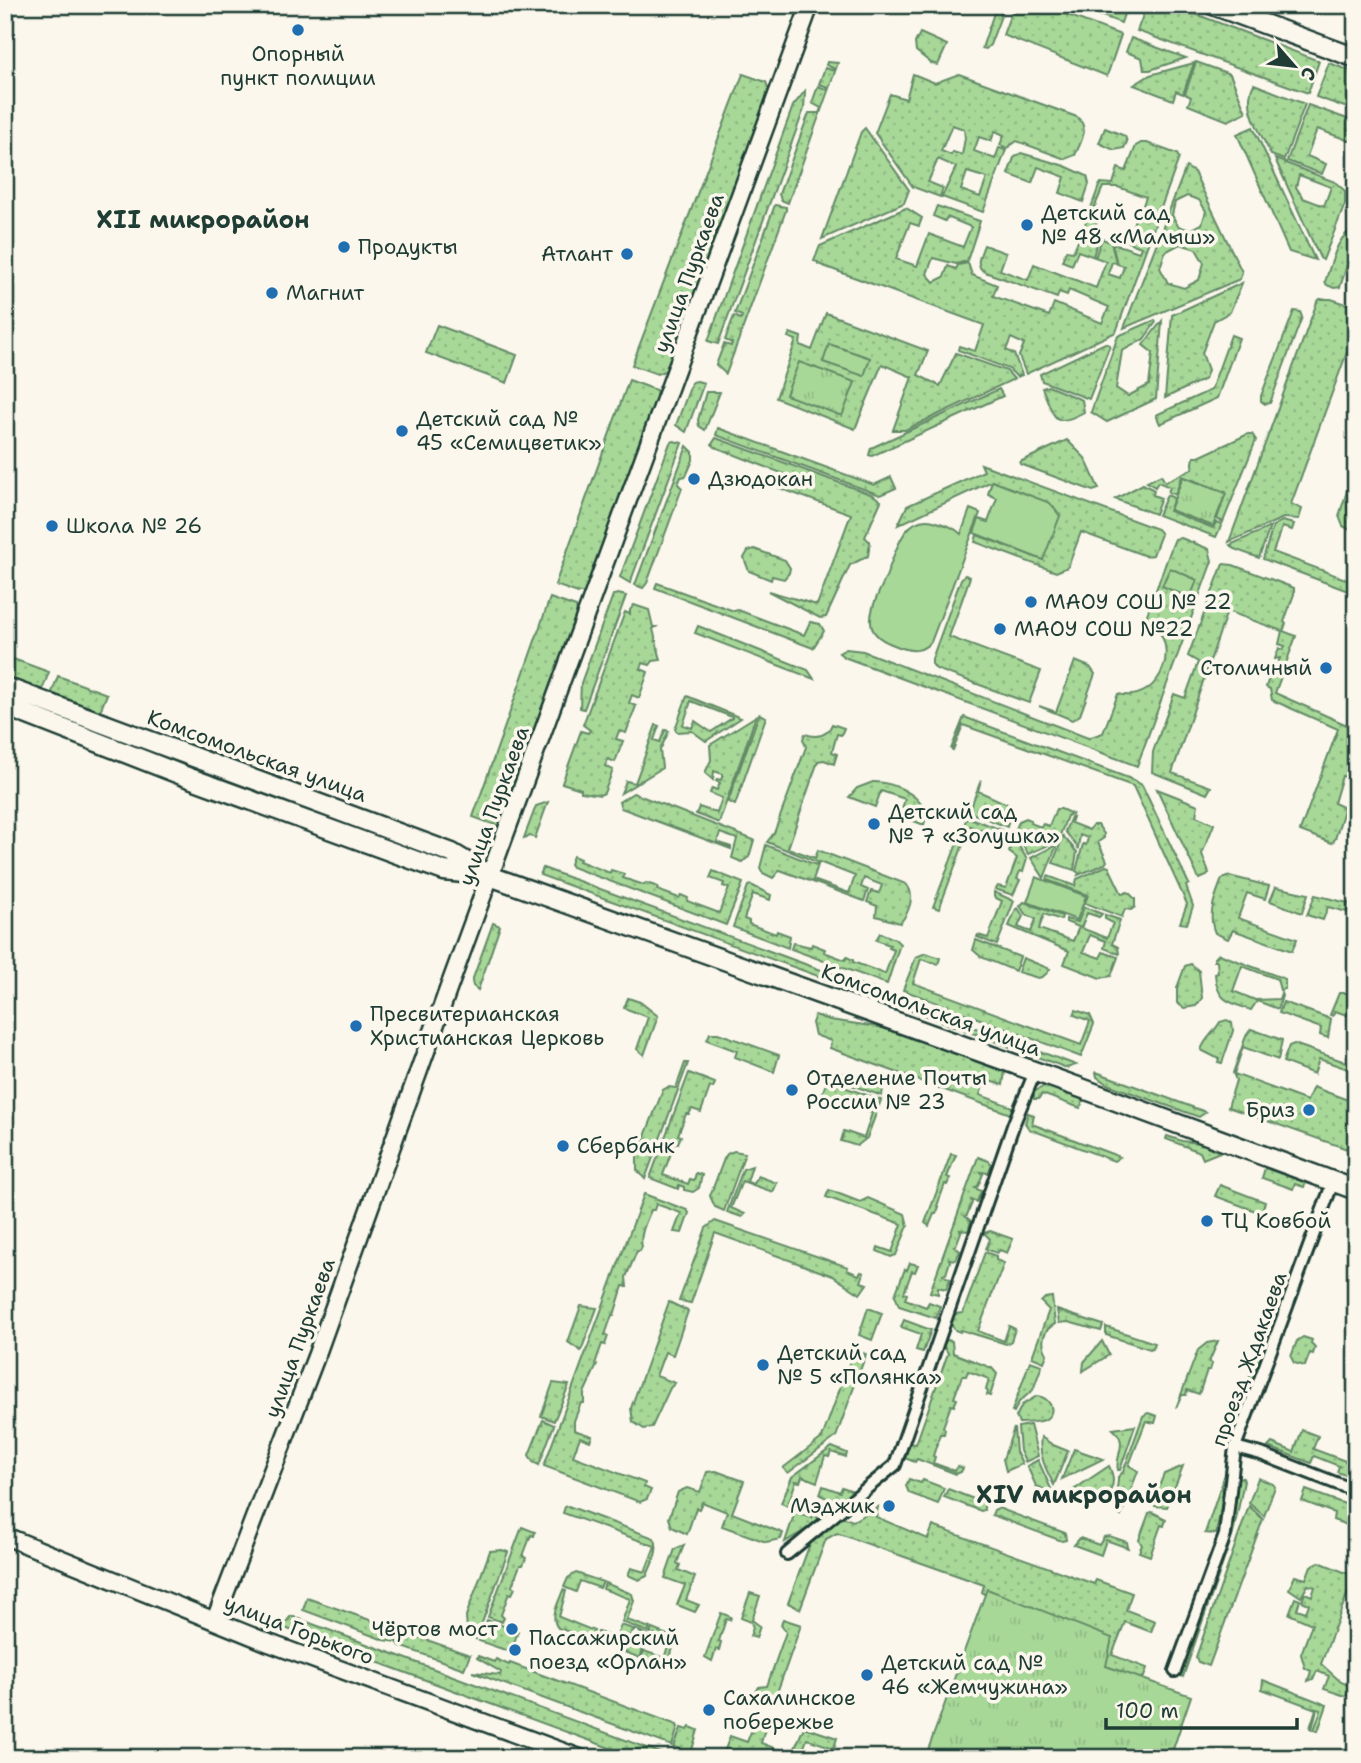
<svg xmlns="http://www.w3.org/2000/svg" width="1361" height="1763" font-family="'Shantell Sans',sans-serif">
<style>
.grass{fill:url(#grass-dots);stroke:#638a66;stroke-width:2;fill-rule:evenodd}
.park{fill:url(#park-tufts);stroke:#638a66;stroke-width:2}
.pitch{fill:#a7d898;stroke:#638a66;stroke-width:2}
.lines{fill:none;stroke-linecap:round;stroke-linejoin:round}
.minor-casing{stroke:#1f3d34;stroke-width:16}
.secondary-casing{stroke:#1f3d34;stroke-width:21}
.primary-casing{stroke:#1f3d34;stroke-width:23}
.minor{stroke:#fbf7ec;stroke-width:10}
.secondary{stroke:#fbf7ec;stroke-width:16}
.primary{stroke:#fbf7ec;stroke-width:18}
.poi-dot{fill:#1f6fb2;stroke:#fbf7ec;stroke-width:2.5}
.labels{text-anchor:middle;stroke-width:7;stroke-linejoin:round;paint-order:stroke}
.poi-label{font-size:21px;fill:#1f3d34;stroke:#fbf7ec;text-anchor:start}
.street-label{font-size:21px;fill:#1f3d34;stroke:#fbf7ec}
.quarter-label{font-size:24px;font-weight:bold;fill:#1f3d34;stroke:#fbf7ec}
</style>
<defs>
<pattern id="grass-dots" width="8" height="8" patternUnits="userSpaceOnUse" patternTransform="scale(1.75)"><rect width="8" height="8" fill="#a7d898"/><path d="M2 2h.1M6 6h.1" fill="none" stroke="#8fba84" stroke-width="1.8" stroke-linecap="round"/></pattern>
<pattern id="park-tufts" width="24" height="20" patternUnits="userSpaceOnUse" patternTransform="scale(1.75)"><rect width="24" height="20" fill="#a7d898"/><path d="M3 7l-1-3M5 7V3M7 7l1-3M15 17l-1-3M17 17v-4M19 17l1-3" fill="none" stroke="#8fba84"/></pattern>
</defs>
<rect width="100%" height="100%" fill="#fbf7ec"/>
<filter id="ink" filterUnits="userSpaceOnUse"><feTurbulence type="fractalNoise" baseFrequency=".0143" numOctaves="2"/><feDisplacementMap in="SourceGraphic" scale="14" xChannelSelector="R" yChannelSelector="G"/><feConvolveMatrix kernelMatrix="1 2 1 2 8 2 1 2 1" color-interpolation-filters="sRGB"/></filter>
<g filter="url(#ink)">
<path class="grass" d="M983,5H1005L990,45L986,49L982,48L995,10Z
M1014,5H1041L1121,35L1107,76L1003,35Z
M1073,5H1127L1121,23Z
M1147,5H1172L1319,61L1308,93L1137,31Z
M920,33L947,45L938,65L931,63L916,51L915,43Z
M1131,38L1186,58L1150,70H1144L1142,58L1126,52Z
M827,62L838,63L788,203L781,200L779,194L809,113H819L821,108L812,103L818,86L828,90V87L819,84L825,68L835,71V69L826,65Z
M1196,62L1230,74L1246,112L1228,121L1188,105L1191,97L1185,94Z
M1194,63L1183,94L1176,91L1173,100L1134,85L1150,75Z
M1329,63L1356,73V111L1316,97Z
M743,74L766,82L771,96L667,370L657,374L632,365Z
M913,74L935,83L959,74L1077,117C1090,128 1081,142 1075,155L1065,159L1017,141L1007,148L1000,145L1004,135L995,131L991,141L979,137L974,151L995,159L999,148L1006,150L983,212L942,197L956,167L938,159L928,182L943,188L940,197L913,187L875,133L890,94L906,99ZM952,125L964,129L965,138L962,155L953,152L951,155L941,151ZM967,172L987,178L980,197L961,190Z
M1254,84L1305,104L1284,160L1271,155C1262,134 1241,107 1254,84Z
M805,91L804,109L718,344L708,341L793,106Z
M1308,105L1356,122V143L1317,129L1307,156L1326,164L1322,174L1287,161Z
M1253,127L1315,260L1289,252L1237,134Z
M865,128L909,190L904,203L822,239L861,132Z
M1105,128L1125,136L1127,142L1124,148L1114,150L1099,143Z
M1141,143H1147L1177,154L1179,158L1116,332L1026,374L1019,356L1024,344L1011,338L1006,350L1014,354L1022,375L1017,377L1009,369L958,350L959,346L975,351L984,325L818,264V262L814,261L820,246L906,208L922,218L919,226L910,223L896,259L917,266L929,234L963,247L971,227L947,217L945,221L933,216L937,206L980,221L967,261L956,264L933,258L927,274L934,282L944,277L948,266L956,269L958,265L968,263L972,275L997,285L993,296L1049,316L1054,303L1102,323L1109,307L1069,290L1067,295L1059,292L1057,298L985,272C974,266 980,256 984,245L1006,253L1000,270L1028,280L1034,264L1096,288L1106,261L1078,251L1072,265L1062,261L1066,251L1073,252L1082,232L1099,238L1093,256L1095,257L1102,239L1111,242L1116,263L1112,262L1108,274L1120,278L1124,266L1117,264L1112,243L1139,252L1141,247L1128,242V240L1137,213H1140L1146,197L1118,187H1103L1092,213L1099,216L1094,230L1084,227L1099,186L1101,183L1113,184L1118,168L1126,171L1136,146Z
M1021,153L1065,166L1087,176L1089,184L1083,202L1060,193L1065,177L1038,167L1032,183L1008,174L1014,158Z
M1275,159L1335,182L1345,191V204L1323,260L1320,258ZM1299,175L1331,187L1324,206L1303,198L1296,187Z
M1186,167L1194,172L1242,272L1240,279L1124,328ZM1187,196L1199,200L1206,211L1202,224L1190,230L1178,226L1172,215L1175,202ZM1180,244L1196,249L1204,263L1199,280L1184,288L1168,283L1160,268L1165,252Z
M775,205L786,207V210L726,374L716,365L724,344L731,346L732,343L725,340L734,316L741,319L742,316L735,313Z
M1356,229V257L1350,256L1340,287L1334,288L1327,285L1325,282C1331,266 1337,232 1356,229Z
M1242,283L1230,312L1214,321L1202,353L1208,370L1205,379L1165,398L1172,315Z
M1320,299H1331L1356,307V336H1353L1291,504L1302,509L1299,519L1283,518L1229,542L1317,302Z
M1294,311L1300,312L1302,317L1270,403L1265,404L1261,401V396Z
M826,313L928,351L918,375L940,386L956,353L1007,371L1014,379L905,430H893L912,377L882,364L855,429L776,398L796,340L788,337L790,333L801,337L800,345L812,350Z
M1155,320L1156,322L1144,339L1122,351L1116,388L1128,396L1149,385L1153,353L1143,345L1162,321L1156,399L1107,422L1091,412L1118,336Z
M437,325L517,355L507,383L426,353Z
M1231,335L1239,338L1217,398L1160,424L1156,415L1211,390Z
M1105,343L1110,345L1089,399L1042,381L1040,374Z
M629,380L656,390L657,399L589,587L584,593H578L555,585Z
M697,381L704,383L686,432L676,425L692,382Z
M1048,386L1082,400L1084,412C1052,430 1055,416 1042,388Z
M999,389L1003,396L872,456L869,455L871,448Z
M706,392H720L705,430L699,426L698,420Z
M718,428L874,485L891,477L896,488L880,495L716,435Z
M1248,434H1252L1256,440L1223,522L1217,519L1226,492L1182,476L1175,495L1168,492L1170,487L1158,482L1155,487L1147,482L1161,475L1165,482L1192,469L1194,457H1199Z
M716,438L873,495L881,501L865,537L870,542L868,556L850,565L826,617L820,618L768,591L817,605L851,514L779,488L784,474L715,447L712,444Z
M1067,440L1085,458L1099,489L1093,491L1020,464V462Z
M674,441L682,443L630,583L620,577L670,443Z
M687,446L693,452V460L686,476L681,477L678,484L682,488L647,583L643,588L635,585Z
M981,464L1157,529L1161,534L1153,555L1146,556L1081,532L1068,567L1056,572L975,542L977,535L1043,560L992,481L898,525L907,506L984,471Z
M1356,479V533L1343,526L1339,516L1349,485Z
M1143,484L1154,490L1153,495L1161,498L1155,514L1115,499Z
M1167,495L1174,498L1169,511L1213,528L1216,522L1222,524L1216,537L1158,515Z
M1282,521L1294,524L1292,530L1282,527L1273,552L1356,583V594L1263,559L1273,526Z
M1270,527L1259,558L1234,549L1230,545Z
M1181,538L1209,549L1212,561L1137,766L844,657L839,653L846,649L863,651L1088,738L1103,733L1118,694C1162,705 1185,639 1145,620L1172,546L1175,539Z
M754,549L785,560L790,568L789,573L784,579L772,576L771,580L749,571L744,558L748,551Z
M1223,564L1233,565L1294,588V594L1284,622L1286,624L1283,631L1296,636L1275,693L1356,729V773L1352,778L1342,776L1334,803L1343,807L1344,810L1335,839L1332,843L1300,831L1338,729L1272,700L1270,689L1266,687L1273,665L1277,667L1280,658L1275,659L1279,648L1283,650L1285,646L1279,644L1282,631L1227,611L1172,773L1211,787L1207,794L1152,772L1153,752L1174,694L1185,698L1198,662L1188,656Z
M965,575L970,577L949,637L1041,671L1029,703L936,669L932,664V659L961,579Z
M657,583L734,611L738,610L804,635L810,622L820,624L824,631L813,648L655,588Z
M618,594L626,596L584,709L580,708L581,683L613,595Z
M550,598L576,607L577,613L498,826L473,817Z
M634,605L649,610L653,627H656L653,629L661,660L653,661L650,665L643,663L641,669L648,672L639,698L632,695L629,703L636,706L626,733L619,731L616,739L623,741L615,762L608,759L605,766L613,770L604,793L600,795L581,792V789L562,783L581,731L588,733L590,730L583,725L625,612L630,614V610Z
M698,626L808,670L814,679L695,633Z
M5,656L49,672L41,693L5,680Z
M1075,661L1090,667L1095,674L1080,715L1072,720L1039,706L1056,712Z
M58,676L107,694L99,714L51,695Z
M687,696L741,718L706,741L692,731L677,732L675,729ZM691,701L732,717V718L711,732L695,721L692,728L683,725Z
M22,701L443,855L441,860L20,706Z
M759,714L766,717L735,805L728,802Z
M756,716L719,823L696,814L699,807L717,813L722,798L710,793L712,788L717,790L720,783L716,781L717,779L721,780L723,774L714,771L713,780L705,773L711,760L710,745Z
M964,717L1131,779L1142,785L1189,884L1186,886L1193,906L1187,924L1180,923L1187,904L1133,786L963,725L953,750L951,749Z
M832,724L844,728L841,735L837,734L832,752L837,754L834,764L824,760L818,761L788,848L815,858L818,850L906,884C916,895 909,913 900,923L876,916L877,906L867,902L871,891L879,893L882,885L864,878L861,887L868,890L864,901L780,870L773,878L763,873L760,868L766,845L816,865L817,862L767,842L774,833L806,747L803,739L805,734C817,738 827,737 832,724ZM819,862L855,876L849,893L813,880Z
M656,725L659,726L654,740L660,742L665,730L669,731L660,750L662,768L621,793L626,781L635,783Z
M981,780L978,791L1012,806L1007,827L969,812Z
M873,782C894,781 933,799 924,825L900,816L905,799L881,791L875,807L849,797L857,788Z
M1157,789L1198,805L1196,816L1214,824L1202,854L1209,873L1207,876L1199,879Z
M633,793L754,840L749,857L742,862L732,858L737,839L720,833L717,842L731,847V849L621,808L619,802Z
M548,802L535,838L530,836L524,838L536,806Z
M1056,809H1061L1072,814L1067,816L1058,841L1028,854L1015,832L1019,821L1026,818L1031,820L1030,823L1041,827L1043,824L1049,826Z
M967,817L1005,831L999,848L993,845L996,835L970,826L939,909L933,907Z
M1071,817H1073L1071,823L1089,830L1093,825H1098L1104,834V838L1098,842L1107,861L1105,864L1078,875L1079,873L1076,871L1083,844L1086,845L1088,838L1080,835L1078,848L1065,831Z
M1063,836L1077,852L1074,870L1053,863Z
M1013,837L1027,859L1023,872L1020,871L1017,879L1020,880L1013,895L995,889L998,886L1006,888L1017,858L1009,852Z
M1054,846L1056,847L1044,878L1031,858Z
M573,856L580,859L579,861L610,873L611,870L624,874L623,878L644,885L646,883L658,887L657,890L679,898L681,895L688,898L687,901L719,913L729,888L723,886L724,883L710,878L713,871L743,883L726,925L572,867L570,864Z
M1106,866L1109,867L1122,894L1128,892L1135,899V907L1131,910L1125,909L1122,917L1085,903L1088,895L1047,880L1048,876L1075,886L1077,879Z
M543,868L881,992L874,996L862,992L540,875Z
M1229,876L1269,886L1265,899L1247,893L1238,918L1297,939L1292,951L1233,930L1228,939L1215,933C1207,915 1215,897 1222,879Z
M751,885L771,895L770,900L753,894L744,919L749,921V924L776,934L777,931L790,936L788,948L733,927L748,886Z
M1276,887L1308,894L1302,913L1270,901Z
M994,892L1014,901L997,945L977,937L978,935L988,938L1002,901L994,897Z
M1315,895L1348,903L1347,912L1328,907L1323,920L1307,915Z
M1024,902L1062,916L1061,920L1044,914L1039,929L1073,941L1079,927L1066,922V919L1078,922L1084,907L1102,914L1099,917L1087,913L1081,928L1107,938L1113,923L1105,919V915L1120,920L1112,944L1118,947L1119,954L1104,948L1106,941L1090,935L1083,952L1100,958L1103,952L1118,957L1111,976L1100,978L1064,964L1069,951L1009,926L1016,909L1018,908L1023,916L1018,927L1031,932L1036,919L1025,914L1020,906Z
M493,923L500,926L478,990L473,986L472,981Z
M880,933L895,939L900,944L887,984L791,949L793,943L811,947L812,944L825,949L824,952L845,960L847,957L853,960V962L885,974L894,950L889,948L890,945L876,940Z
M976,940L1020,957L1015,971L981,957L973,950Z
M926,953L940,958L938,964L921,959L913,983L1081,1045L1090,1021L1074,1015L1076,1010L1090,1015L1094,1024L1081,1057L903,990L916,957Z
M1219,954L1285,979V989L1280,990L1277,979L1242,966L1233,991L1255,1000L1279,999L1281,993L1282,996L1278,1009L1257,1001L1251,1010C1228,1002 1217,1001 1215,974L1218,973L1217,961H1214V959Z
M1023,958L1050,969C1047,974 1044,977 1038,978L1018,972Z
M1191,964L1199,971L1202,998L1196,1006L1184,1008L1177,1003V988L1185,966Z
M1339,993H1346L1356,996V1018L1335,1011L1333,1016L1330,1015Z
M628,998L640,1002L658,1016L644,1055L637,1049L648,1017L624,1008Z
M900,1000L1076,1065L1067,1068L905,1008Z
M1283,1002L1331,1019L1328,1038L1320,1035L1321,1028L1279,1013Z
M815,1015L830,1020L885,1028L1005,1072L1003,1085L985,1080L980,1095L1015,1108L1013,1115L830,1048L831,1041L815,1035L812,1023Z
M1227,1020L1232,1023L1233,1031L1222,1063L1218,1062L1219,1059L1201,1050C1205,1038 1214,1033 1220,1022Z
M1251,1029L1282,1040L1278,1060L1243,1047L1234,1074L1307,1101L1313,1087L1356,1103V1135L1353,1134L1348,1141L1347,1149L1228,1107L1236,1080L1233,1073L1246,1036Z
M710,1033H718L779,1055L774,1072L735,1057L737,1051L707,1040Z
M1294,1044L1351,1064V1070L1319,1059L1314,1074L1283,1062L1289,1046Z
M685,1063H688L645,1179L637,1170V1157L663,1090L668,1087L676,1088Z
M1096,1072L1206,1112L1199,1117L1107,1084L1097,1077Z
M689,1073L715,1083L713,1088L710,1087L701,1112L692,1109L689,1114H686L678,1135L681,1136L678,1143L675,1142L663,1175L688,1184L690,1179L694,1180L696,1173L702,1175L699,1188L693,1192L684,1190V1187L679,1185L678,1189L650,1178Z
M841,1073L883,1088L882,1096L832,1078Z
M827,1081L881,1100L867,1138L857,1146L841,1141L844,1131L864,1138L872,1113L822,1094Z
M1046,1085L1084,1099L1080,1108L1042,1094L1039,1099H1034V1092Z
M1028,1113L1034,1115L1032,1124L1120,1157L1114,1161L1029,1129L1025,1123Z
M1167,1136L1182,1141L1207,1144L1208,1147L1220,1152L1203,1159L1200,1152L1166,1139Z
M734,1151L745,1153L724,1211L715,1207L710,1196L724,1159L727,1154Z
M951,1154L956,1155L947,1177L950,1178L947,1185L945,1184L937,1206L939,1207L936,1214H934L929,1226L925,1223Z
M978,1157L989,1161L992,1165L988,1173L981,1172L983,1174L978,1186L975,1188L981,1191L977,1202L971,1200L972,1203L967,1215L965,1216L971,1221L968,1231L960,1230L961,1232L956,1245L954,1246L960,1251L956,1260L949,1259L950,1261L946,1274L943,1275L950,1279L946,1289L938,1287V1294L930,1292Z
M752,1166L747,1182L754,1184L758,1176L777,1183L773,1192L742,1181L731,1208L745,1214L742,1217L727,1212L743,1169Z
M1265,1168L1304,1182L1307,1181L1304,1187L1295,1184L1293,1189L1262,1178Z
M1220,1185L1265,1202L1261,1213L1215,1196Z
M829,1190L860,1202L868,1198L905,1214L908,1226L896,1255L891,1257L877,1251L878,1247L892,1252L902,1224L826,1197Z
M644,1194L687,1210L689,1213L682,1233L674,1232L681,1213L656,1204L654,1210H651C646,1222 639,1235 642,1247L640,1251H637L626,1277L627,1287L623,1286L614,1315H612L605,1335L608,1336L605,1345L602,1344L595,1364L597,1365L584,1393V1403H581L574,1421V1430L592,1436L590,1441L580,1437L573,1456L645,1483L644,1487L651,1490L647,1499L640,1502L544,1466Z
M715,1221L848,1267L847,1270L859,1275L861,1272L864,1273L861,1282L867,1284L860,1294L833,1276L715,1233L691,1303L679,1301L706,1228Z
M990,1231L1013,1239L1007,1253L1000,1250L997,1253L986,1249L990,1239L984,1233Z
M985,1252L996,1256V1260L1004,1263L978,1331L1004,1341L1009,1326L1015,1329L1011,1341L1006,1344L961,1330L960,1332L955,1330L950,1322L955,1314L963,1313Z
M910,1263L918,1265L915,1272L912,1271L904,1293L907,1294L905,1299L926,1307L929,1302L940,1306L936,1318L899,1306L895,1295L905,1269L907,1270Z
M1052,1297L1055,1324C1043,1330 1040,1342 1047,1354L1044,1362L1032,1357L1049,1310L1041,1302L1045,1298Z
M669,1302L688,1311L673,1355L665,1352L656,1376L675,1383L670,1388L652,1427L644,1429L633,1422L631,1408Z
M581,1306L597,1308L581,1351L568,1342Z
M868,1308L882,1313L872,1340L859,1335Z
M1057,1310L1103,1325L1101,1331L1068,1322L1059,1323Z
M904,1320L931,1330L923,1352L916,1350L921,1334L901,1327Z
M1106,1327L1155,1343L1153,1348L1150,1349L1106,1335Z
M1303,1337L1312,1340L1311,1343L1315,1347L1313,1354L1310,1353L1305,1366L1294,1363L1291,1357L1297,1341Z
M947,1340L952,1341L953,1353L992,1368L997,1374L990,1396L987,1395L988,1392L986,1390L989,1379L968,1371L966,1376H962L954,1398L957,1399L954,1406L951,1405L943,1427L945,1429L944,1434H940L933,1456L935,1457L933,1463L955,1471L958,1466L963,1468L961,1472L956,1474L917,1459L915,1462L902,1457L907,1443L916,1444L948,1353L942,1344Z
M1102,1341L1109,1355L1083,1371L1084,1362Z
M1218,1341L1209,1362L1212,1364L1210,1370H1207L1199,1394L1187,1390L1186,1395H1182L1176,1408L1198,1350L1207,1343Z
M854,1350L866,1354L836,1437L788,1473L783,1468L822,1438Z
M1259,1354L1262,1355L1240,1415L1236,1411Z
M1030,1361L1042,1365L1033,1390L1019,1402L1014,1412L1012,1411Z
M553,1383L569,1385L554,1421L541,1416Z
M1037,1396C1048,1397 1058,1410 1046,1419C1043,1422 1022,1423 1019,1423L1016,1417L1022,1405Z
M1148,1413L1157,1416L1155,1423L1146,1421L1129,1465L1138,1471L1121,1516C1107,1504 1119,1492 1118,1477L1123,1472L1143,1416Z
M543,1420L554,1425L539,1465L533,1462L529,1455Z
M1030,1425L1038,1456L1025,1462L1020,1451L1018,1427Z
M1135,1426L1120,1470H1118C1114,1456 1130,1443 1113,1429Z
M1014,1428L1016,1452L1022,1464L1006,1471L1003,1459Z
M1302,1430L1318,1436L1313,1449L1356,1465V1479L1337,1472L1339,1466L1314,1456L1311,1463L1268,1447L1272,1443L1294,1452Z
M1041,1437L1053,1445L1068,1451L1054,1485C1046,1470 1038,1454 1041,1437Z
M832,1447L847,1453L846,1457L831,1452L829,1457L825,1456L817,1482L802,1476L800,1482L796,1481L789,1502L792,1503L790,1507L781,1503L792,1477Z
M1074,1449L1103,1459L1062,1479Z
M1038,1460L1053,1493L1036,1486L1027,1466Z
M1109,1466C1119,1486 1109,1498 1091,1507L1063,1497Z
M1183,1466L1174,1489L1177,1490L1175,1495L1172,1494L1167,1507L1155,1506L1153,1502L1164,1474Z
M716,1471L744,1481L732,1513L783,1533L781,1539L766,1542L722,1526L727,1512L702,1502L699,1509L696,1508L687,1534L672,1527L669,1518L678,1492L687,1488L700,1492L707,1472Z
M1227,1475L1216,1534L1205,1533L1224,1477Z
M1238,1477L1243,1478L1244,1481L1233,1534L1183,1677L1178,1675L1228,1534Z
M1258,1478L1273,1484L1275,1487L1264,1516L1249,1503Z
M909,1479L921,1483L923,1480L944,1488L938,1504L909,1493L906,1486Z
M823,1486L840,1492L842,1487L856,1492L838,1503L820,1495Z
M948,1489L984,1503V1510L981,1511L944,1497Z
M1306,1490L1356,1508V1528L1333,1520L1334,1513L1302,1501Z
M568,1506L654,1538C661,1549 651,1565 647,1576L639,1580L628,1575L631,1568L645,1572L655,1546L563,1513L565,1507Z
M1249,1506L1263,1519L1209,1666L1198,1662L1196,1657Z
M878,1507L876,1517L928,1539L933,1526L1094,1584L1096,1580L1132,1593L1126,1610L1155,1621L1151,1632L1125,1622L1112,1655L1147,1668L1144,1677L1130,1682L986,1596L982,1592L984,1585L837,1533L826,1539L800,1609L788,1603L814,1533L842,1517L853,1521Z
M998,1508L1065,1533L1066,1540L1062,1541L992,1515L994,1510Z
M795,1512L812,1518L814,1513L820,1521L785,1542Z
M1152,1512L1166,1519L1164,1526L1161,1525L1150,1556L1139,1552L1142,1545L1139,1540L1149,1513Z
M522,1527L535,1532L534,1536L531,1535L523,1556L526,1558L523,1565H520L512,1586L515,1588L512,1594L509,1593L501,1615L504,1618L502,1622L488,1617Z
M1109,1536L1127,1542L1128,1548L1106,1540L1101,1555L1074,1545L1080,1538L1099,1545L1104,1537Z
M684,1545L677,1563L680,1565L678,1570L695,1577L686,1600L699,1605L695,1612L677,1605L685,1585L665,1578L675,1549Z
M502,1550L508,1552L476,1639L467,1629L466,1616L490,1551Z
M1319,1562L1354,1576L1321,1664L1341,1682L1353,1687L1351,1692L1345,1696L1324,1689L1329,1676L1317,1671L1313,1679L1308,1681L1311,1671L1305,1668L1301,1654L1312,1624L1289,1614L1295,1598L1300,1600L1297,1609L1306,1612L1309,1604L1302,1601L1305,1593L1312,1596L1315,1587L1308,1585L1301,1597L1289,1589L1295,1576L1306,1579L1311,1566Z
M576,1573L603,1582L600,1588L580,1581L576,1592L564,1587L568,1578Z
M605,1583L632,1594L634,1601L627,1620L650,1628L648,1632L622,1622L630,1599L603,1589Z
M563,1590L566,1591L559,1617L594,1631L591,1640L558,1628C549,1617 559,1602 563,1590Z
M750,1593L760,1596L752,1620L760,1626L756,1638L750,1636L753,1628L751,1622L741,1618Z
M307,1598L470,1655L464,1669L400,1646L397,1642L384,1640L303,1610Z
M721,1613L731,1617L730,1620L726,1619L719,1641L721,1642L719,1650L716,1649L712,1661L705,1657Z
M291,1616L674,1758H637L282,1627Z
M783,1619L801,1625L774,1701L756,1692L759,1687L767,1686L786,1632L781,1625Z
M487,1620L518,1631L511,1652L479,1641Z
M621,1625L636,1630L631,1632L628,1643L638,1646L641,1636L639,1631L648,1635L640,1658L595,1641L598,1632L616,1638Z
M652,1629L670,1636L674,1643L670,1659L663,1664L641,1659L644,1651L664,1658L670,1641L650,1633Z
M478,1656L494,1662L496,1659L509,1665L510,1663L677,1725L678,1727L672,1746L472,1672L500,1675L501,1672L477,1658Z
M1263,1680L1327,1705L1318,1731L1314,1730L1321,1710L1317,1709L1312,1729L1310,1728L1316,1709L1262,1689Z
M756,1719L766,1725L761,1743L792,1755L804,1727L837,1738L834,1748L807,1739L800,1758H722L730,1736L747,1742Z
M690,1727L698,1730L691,1753L674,1747L681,1728L688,1730Z"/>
<path class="park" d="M799,362L855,382L842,416L786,395Z
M1183,477L1226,493L1213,526L1170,510Z
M987,1589L1112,1638L1106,1666L1191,1696L1170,1758H925Z"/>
<path class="pitch" d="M829,344L870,358L864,376L823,362Z
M992,481L1050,503L1060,516L1043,560L974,533L979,519L988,522L997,498L988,494Z
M970,509L980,513L931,642C922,651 914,652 902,648C891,644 877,640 872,628C867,612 880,591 886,577C895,554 904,510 937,522C946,525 954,527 961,534Z
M1170,568L1197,580L1190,598L1162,586Z
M1036,877L1086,896L1077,920L1027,902Z"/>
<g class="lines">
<g class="minor-casing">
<path id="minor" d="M1235,1447L1261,1454L1356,1491
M787,1554L895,1465L1014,1123L1035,1072
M1175,1671L1225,1535L1235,1447L1333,1182"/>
</g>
<g class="secondary-casing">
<path id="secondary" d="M5,1536L269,1643L580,1758
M215,1620L317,1354L449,987L810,5"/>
</g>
<g class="primary-casing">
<path id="primary" d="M1213,5L1356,58
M5,687L452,853L490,876L1081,1088L1356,1190
M5,706L187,777L444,871L483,875"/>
</g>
<use href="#minor" class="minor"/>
<use href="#secondary" class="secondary"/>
<use href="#primary" class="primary"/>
</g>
</g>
<g class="poi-dot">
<circle cx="298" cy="30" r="7"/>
<circle cx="1027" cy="225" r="7"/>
<circle cx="344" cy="247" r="7"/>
<circle cx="627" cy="254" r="7"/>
<circle cx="272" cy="293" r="7"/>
<circle cx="402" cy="431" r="7"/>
<circle cx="694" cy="479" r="7"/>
<circle cx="52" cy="526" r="7"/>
<circle cx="1031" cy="602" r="7"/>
<circle cx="1000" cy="629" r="7"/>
<circle cx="1326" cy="668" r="7"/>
<circle cx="874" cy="824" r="7"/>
<circle cx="356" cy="1026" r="7"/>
<circle cx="792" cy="1090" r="7"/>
<circle cx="1309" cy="1110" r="7"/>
<circle cx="563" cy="1146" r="7"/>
<circle cx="1207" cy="1221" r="7"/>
<circle cx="763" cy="1365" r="7"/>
<circle cx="889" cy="1506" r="7"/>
<circle cx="512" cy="1629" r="7"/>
<circle cx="515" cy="1650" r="7"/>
<circle cx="867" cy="1675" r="7"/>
<circle cx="709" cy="1710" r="7"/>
</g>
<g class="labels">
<g class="poi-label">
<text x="298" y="61" text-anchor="middle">Опорный<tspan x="298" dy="24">пункт полиции</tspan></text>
<text x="1041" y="220">Детский сад<tspan x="1041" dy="24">№ 48 «Малыш»</tspan></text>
<text x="358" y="254">Продукты</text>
<text x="613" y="261" text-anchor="end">Атлант</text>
<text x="286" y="300">Магнит</text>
<text x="416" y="426">Детский сад №<tspan x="416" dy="24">45 «Семицветик»</tspan></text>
<text x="708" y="486">Дзюдокан</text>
<text x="66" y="533">Школа № 26</text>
<text x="1045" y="609">МАОУ СОШ № 22</text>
<text x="1014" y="636">МАОУ СОШ №22</text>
<text x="1312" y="675" text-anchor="end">Столичный</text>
<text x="888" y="819">Детский сад<tspan x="888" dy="24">№ 7 «Золушка»</tspan></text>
<text x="370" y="1021">Пресвитерианская<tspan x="370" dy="24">Христианская Церковь</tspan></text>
<text x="806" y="1085">Отделение Почты<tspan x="806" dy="24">России № 23</tspan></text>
<text x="1295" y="1117" text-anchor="end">Бриз</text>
<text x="577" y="1153">Сбербанк</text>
<text x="1221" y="1228">ТЦ Ковбой</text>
<text x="777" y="1360">Детский сад<tspan x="777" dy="24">№ 5 «Полянка»</tspan></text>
<text x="875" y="1513" text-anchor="end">Мэджик</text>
<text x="498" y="1636" text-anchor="end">Чёртов мост</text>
<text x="529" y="1645">Пассажирский<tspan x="529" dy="24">поезд «Орлан»</tspan></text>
<text x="881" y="1670">Детский сад №<tspan x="881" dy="24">46 «Жемчужина»</tspan></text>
<text x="723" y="1705">Сахалинское<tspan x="723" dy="24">побережье</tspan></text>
</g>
<g class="street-label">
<text transform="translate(689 273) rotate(-70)" y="7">улица Пуркаева</text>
<text transform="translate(257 756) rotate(20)" y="7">Комсомольская улица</text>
<text transform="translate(494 806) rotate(-70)" y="7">улица Пуркаева</text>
<text transform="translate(931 1010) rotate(20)" y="7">Комсомольская улица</text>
<text transform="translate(300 1338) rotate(-70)" y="7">улица Пуркаева</text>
<text transform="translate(1249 1359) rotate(-70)" y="7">проезд Ждакаева</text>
<text transform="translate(299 1630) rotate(21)" y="7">улица Горького</text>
</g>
<g class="quarter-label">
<text x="203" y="228">XII микрорайон</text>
<text x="1084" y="1503">XIV микрорайон</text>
</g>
</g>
<rect width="1361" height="1763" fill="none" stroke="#fbf7ec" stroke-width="28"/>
<rect x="14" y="14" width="1333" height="1735" fill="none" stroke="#1f3d34" stroke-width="2.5" filter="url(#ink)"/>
<g transform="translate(1294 66) rotate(118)" stroke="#fbf7ec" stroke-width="5" paint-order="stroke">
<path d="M0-5L12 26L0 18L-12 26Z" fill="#1f3d34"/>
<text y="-10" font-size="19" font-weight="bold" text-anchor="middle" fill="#1f3d34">С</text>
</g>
<path d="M1106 1718v10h191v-10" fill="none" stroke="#1f3d34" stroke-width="3.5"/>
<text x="1116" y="1718" font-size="21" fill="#1f3d34" stroke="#fbf7ec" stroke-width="5" paint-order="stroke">100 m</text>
</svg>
